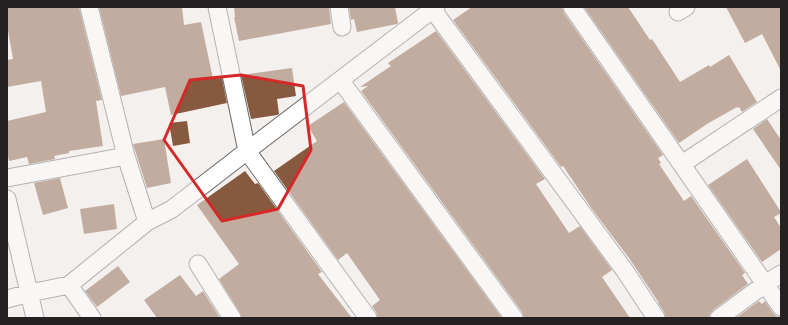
<svg xmlns="http://www.w3.org/2000/svg" width="788" height="325" font-family="Signika,sans-serif">
<style>
.building{fill:#87593e}
.lines{fill:none;stroke-linecap:round;stroke-linejoin:round}
.minor-casing{stroke:#6b6866;stroke-width:19}
.minor{stroke:#fff;stroke-width:17}
.marked{fill:none;stroke:#d62828;stroke-width:3;stroke-linejoin:round}
</style>
<rect width="100%" height="100%" fill="#f3f0ee"/>
<path class="building" d="M7,7H79L102,100L96,101L103,146L69,151V153L54,156L55,159L29,164L27,157L9,161L7,151V121L46,112L41,81L7,87V60L13,59L7,25Z
M99,7H182L184,25L201,22L213,79L222,78L227,103L171,115L165,87L121,96Z
M234,7H329L331,24L239,41L234,17H235Z
M349,7H395L398,23L397,24L357,32L354,19L351,20Z
M472,7H562L564,13L663,155L658,158L661,163L659,164L684,201L691,196L745,273L742,275L748,284L713,310L710,314L709,318H666L664,312L658,303H659L629,258L592,209L563,166L561,167L453,20Z
M584,7H628L650,40L652,39L680,82L709,65L710,67L729,55L757,102L742,112L739,107L738,108L737,107L707,124L679,143Z
M726,7H781V71L762,34L745,43Z
M436,31L545,179L536,184L569,233L580,226L612,270L602,277L630,318H524L522,312L361,91L368,86L360,87L391,66L388,63Z
M292,68L296,96L277,99L279,114L277,115L251,119L241,75Z
M344,102L502,318H378L376,312L372,306L380,300L347,253L338,260L274,171L317,141L308,126Z
M767,119L781,140V170L753,129Z
M187,121L190,143L173,146L169,123Z
M164,139L171,183L147,188L133,144Z
M747,159L781,212V213L774,217L781,228V249L762,262L708,185Z
M245,171L255,184L258,183L322,272L318,274L352,318H242L240,313L219,279L239,264L197,205Z
M60,178L68,208L43,215L34,183Z
M114,204L117,229L84,234L80,209Z
M118,266L130,282L97,307L85,291Z
M180,275L196,296L203,291L220,318H157L144,300Z
M759,301L762,304L765,301L773,313L776,316L781,317V318H736Z"/>
<g class="lines">
<g class="minor-casing">
<path id="minor" d="M89,7L126,156L147,222
M339,7L342,27
M572,7L781,307
M433,10L625,271L656,318
M678,12L686,7
M341,81L514,318
M682,164L781,98
M7,178L126,156
M7,199L35,318
M198,264L232,318
M69,285L92,318
M7,299L30,293L69,285L147,222L172,209L247,151L217,7
M368,318L247,151L436,7
M719,318L765,284L781,274"/>
</g>
<use href="#minor" class="minor"/>
</g>
<path d="M0 0H788V325H0ZM241,75L303,86L311,150L278,209L222,221L164,140L190,80Z" fill="#f3f0ee" fill-opacity=".55" fill-rule="evenodd"/>
<path class="marked" d="M241,75L303,86L311,150L278,209L222,221L164,140L190,80Z"/>
<rect width="788" height="325" fill="none" stroke="#232121" stroke-width="16"/>
</svg>
